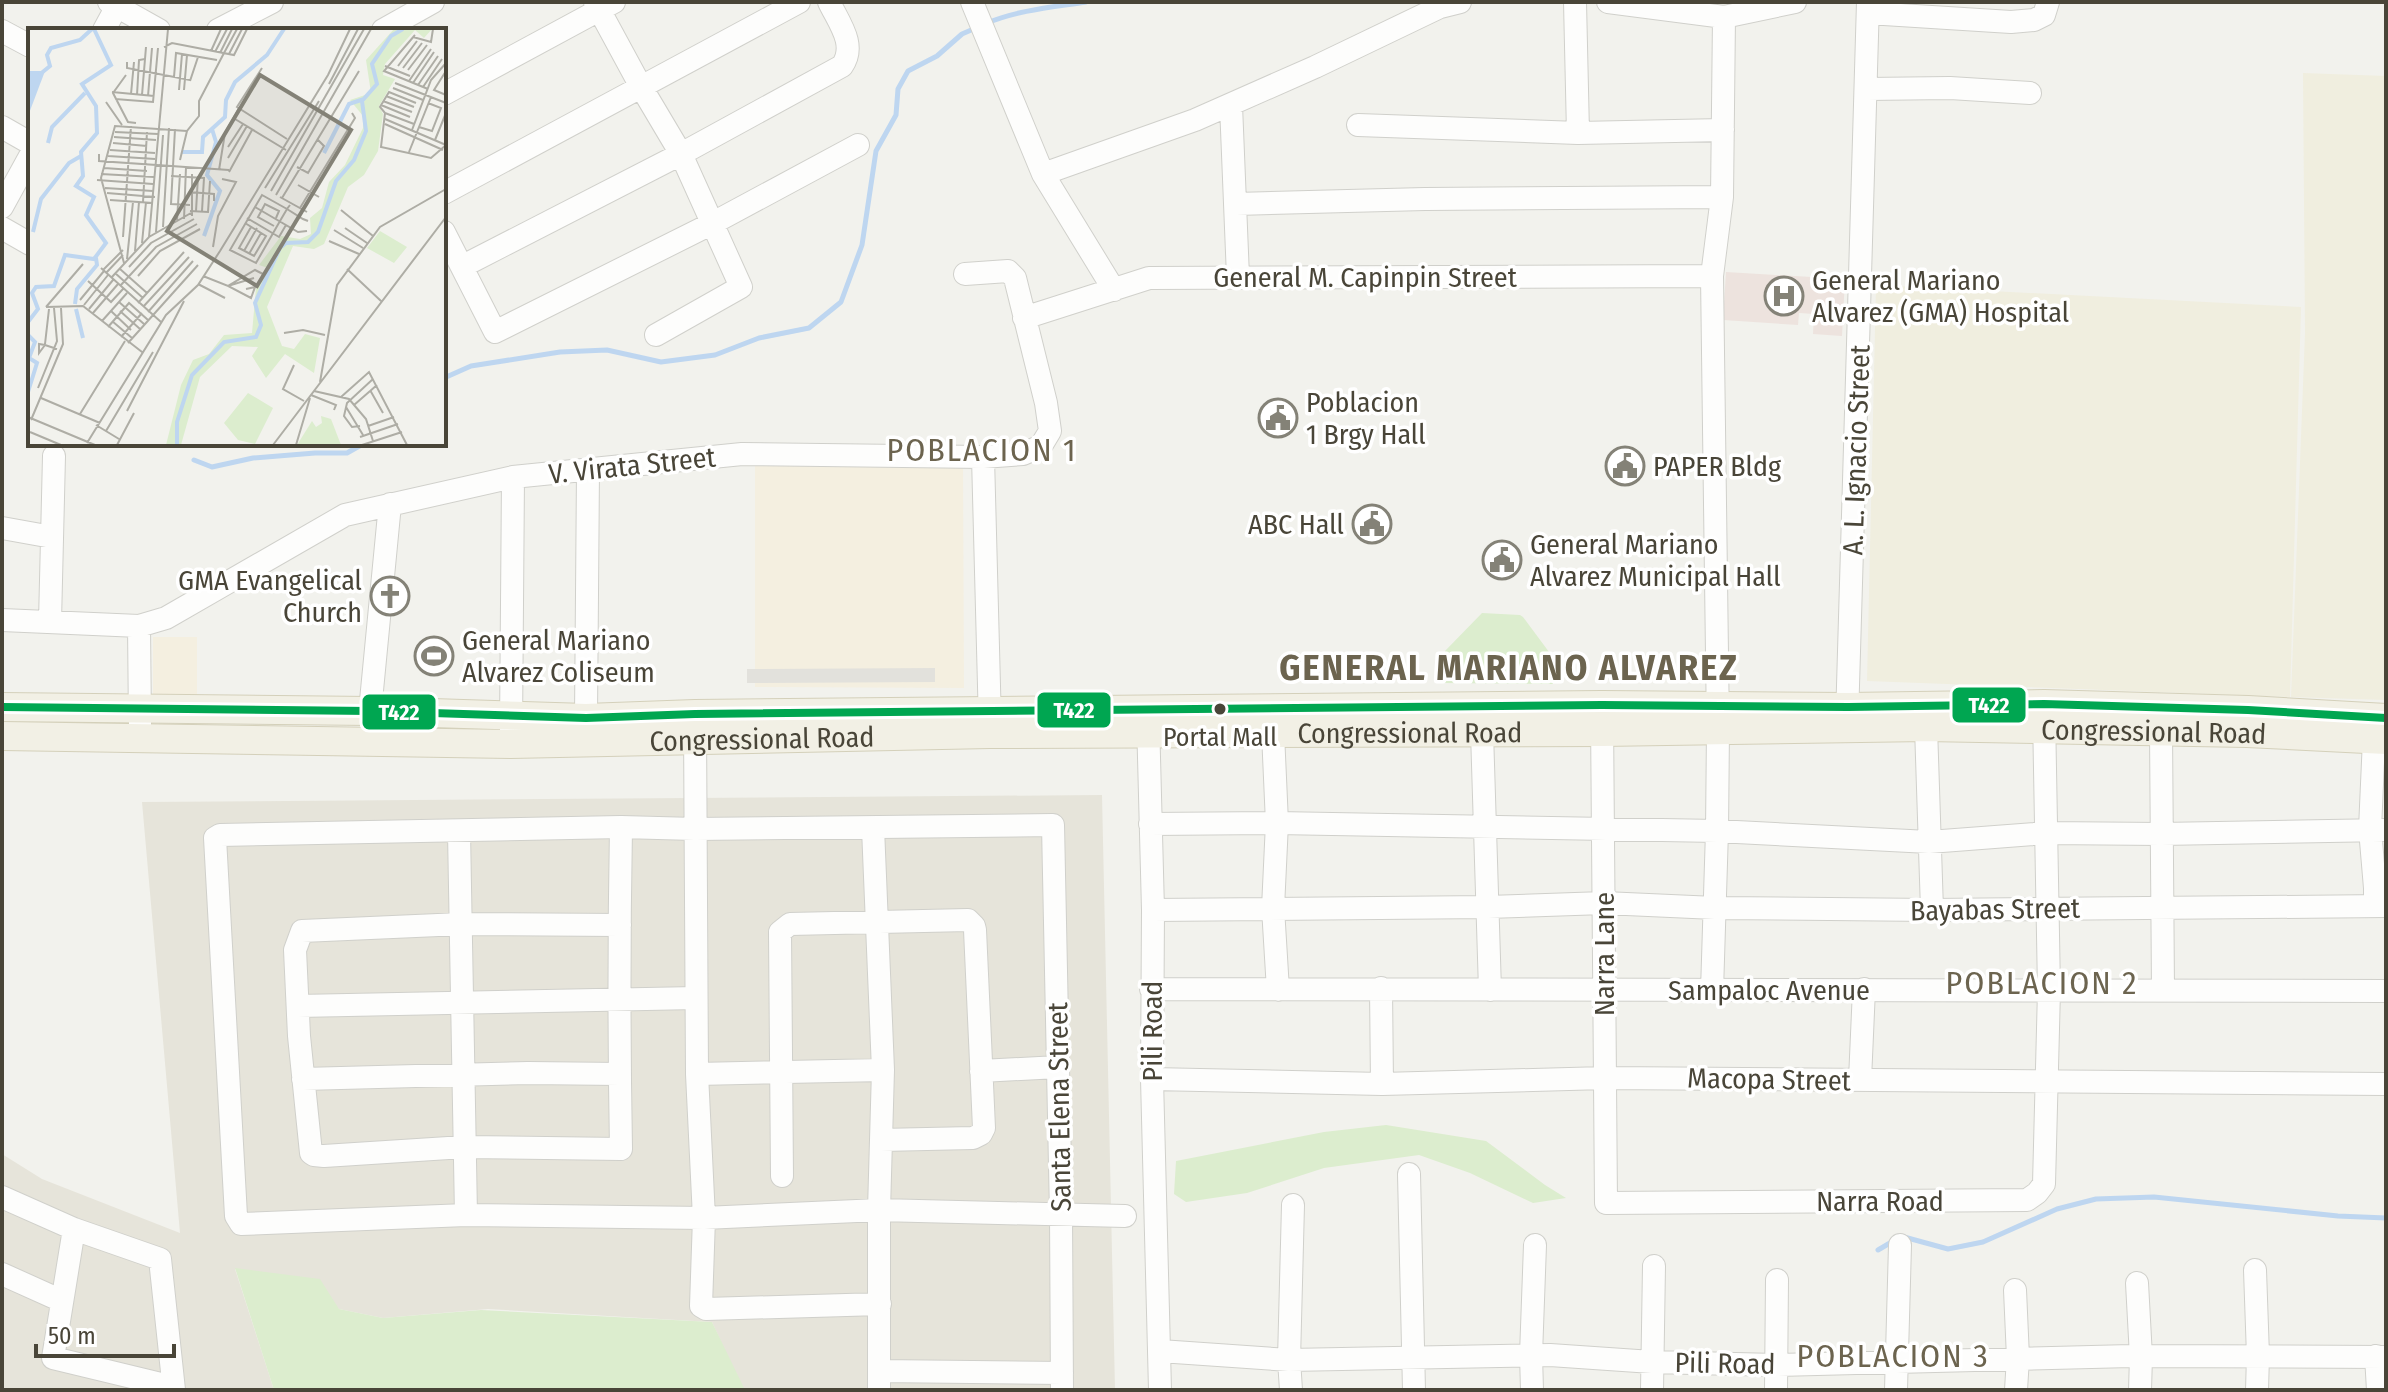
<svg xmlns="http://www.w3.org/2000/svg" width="2388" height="1392" font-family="'Fira Sans Condensed',sans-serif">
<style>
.residential{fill:#e6e4da}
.commercial{fill:#f4efe0}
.education{fill:#f0eedf}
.medical{fill:#ede3de}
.green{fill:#dcedce}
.parking{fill:#e2e1dc}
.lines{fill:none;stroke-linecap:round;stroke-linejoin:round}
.stream{stroke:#bed6f0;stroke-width:5}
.minor-casing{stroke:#d0d0cb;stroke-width:24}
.major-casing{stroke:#d4d0ba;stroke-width:30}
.minor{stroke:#fdfdfc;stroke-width:22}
.major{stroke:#f2f0e5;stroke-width:28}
.bus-1-casing{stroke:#fff;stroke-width:14}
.bus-1{stroke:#00a651;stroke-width:8}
.bus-dot{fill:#494538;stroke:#fff;stroke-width:3}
.labels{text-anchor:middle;stroke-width:7;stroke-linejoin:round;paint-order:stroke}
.bus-label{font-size:26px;fill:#494538;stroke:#fff}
.street-label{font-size:28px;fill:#494538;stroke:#fff}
.poi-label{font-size:28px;fill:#494538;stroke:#fff;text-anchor:start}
.quarter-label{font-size:32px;letter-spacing:2px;fill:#6c644f;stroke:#fff}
.district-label{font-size:36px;font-weight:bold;letter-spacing:2px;fill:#6c644f;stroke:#fff}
.inset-river{fill:none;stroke:#bed6f0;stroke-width:4}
.inset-road{fill:none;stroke:#aeada5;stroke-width:2}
.view{fill:#848277;fill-opacity:0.15;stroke:#848277;stroke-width:4}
.inset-edge{fill:none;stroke:#494538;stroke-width:4}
.line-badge{stroke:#fff;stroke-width:3}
.badge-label{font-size:22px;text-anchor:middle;font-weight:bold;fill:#fff}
</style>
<rect width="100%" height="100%" fill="#f2f2ed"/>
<path class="residential" d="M1102,795L1115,1390H743L712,1322L488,1309L383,1318L339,1309L235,1269L274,1390H2V1154L42,1179L180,1233L142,802Z"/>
<path class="commercial" d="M755,459L963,460L964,688L755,687Z
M153,637H197V695H153Z"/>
<path class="education" d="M2303,73L2386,76V700L2291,697L2305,333Z
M1876,285L2301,307L2290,697L1867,681Z"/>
<path class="medical" d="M1726,272L1845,279L1842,336L1813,334L1814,314L1799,313L1798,325L1723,320Z"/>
<path class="green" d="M1482,613L1520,615L1523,617L1552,656L1553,684L1443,683L1445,651Z
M1386,1125L1486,1141L1545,1185L1566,1198L1533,1203L1470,1173L1419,1155L1324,1168L1247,1193L1186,1202L1174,1194L1176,1161L1324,1132Z
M235,1268L320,1279L339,1309L383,1318L481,1310L712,1322L745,1390H274Z"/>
<path class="parking" d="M935,668V682L747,683V669Z"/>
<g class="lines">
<path class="stream" d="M987,23C1018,10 1054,7 1086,2
M444,378L471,366L560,352L607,350L661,362L715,355L759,338L809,328L841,302L862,245L876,151L896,115L898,89L908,71L937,56L962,34L978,27
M194,460L212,467L253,458L315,453H347L363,444
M1904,1237L1948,1249L1983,1242L2057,1209L2096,1199L2154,1197L2338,1216L2386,1218
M1878,1250L1895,1240"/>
<g class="minor-casing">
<path id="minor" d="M109,2L159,30
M595,2L640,85L681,154L741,287L656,335
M972,2L1043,174L1114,290
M1575,2L1578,133
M1608,2L1724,17L1795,2
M1868,13L2011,22L2034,20L2044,15L2048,2
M104,30L117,6
M218,30L272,2
M383,30L433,2
M2,31L30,46
M1867,89L1950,88L2030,93
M444,94L614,2
M1231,105L1238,277
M1358,125L1578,133L1723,130
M2,127L30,143
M1043,174L1195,120L1315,67L1440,7L1460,2
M444,193L799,2
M1236,204L1425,199L1722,197
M2,207L30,156
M2,228L30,244
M444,232L495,332L713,223L858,145
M463,266L681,154L842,66C857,45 839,23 829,2
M1024,318L1149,278L1712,276
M983,457L990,724
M2,528L52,537
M2,620L139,626L166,618L345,515L513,477L742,454L983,457L1023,454L1041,446L1050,431L1046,403L1015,278L1008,271L965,274
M50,622L54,456
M139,626L140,725
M370,711L390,504
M1602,717L1606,1203L2027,1200L2037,1193L2044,1184L2049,990L2044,714
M586,718L588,470
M1148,719L1153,910L1152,1079L1160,1390
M1847,720L1868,2
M695,724L697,1074L704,1218L701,1306L706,1309L880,1304
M1926,727L1932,910
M511,731L513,477
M1482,732L1490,990
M2161,732L2163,990
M1273,733L1277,823L1273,908L1278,990
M2374,739L2370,829L2375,888V906
M1150,824L1277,823L1717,831L1929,842L2046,833L2161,834L2386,830
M873,828L883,1070L879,1210V1390
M459,832L466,1215
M1153,910L1488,907L1604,903L1715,908L1932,910L2386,906
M620,925L461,924L302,931L295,950L299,1036L311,1153L314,1155L324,1156L464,1147L621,1149C619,1042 619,934 621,827
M1381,988L1382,1084
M1151,989L2386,991
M1712,991L1717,831L1718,730L1712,276L1722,197L1724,17
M298,1006L696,998
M981,1071L1058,1067
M697,1074L883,1070
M303,1079L528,1073L620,1074
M1152,1079L1382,1084L1605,1078L2386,1084
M1860,1080L1864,989
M1409,1174L1414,1390
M782,1176L780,932L790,924L968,920L974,926L975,930L984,1128L981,1134L973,1138L881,1140
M2,1197L74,1229L160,1259L174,1390
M74,1229L53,1358L173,1387
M2255,1270L2258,1356L2257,1390
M2,1274L62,1301
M2137,1283L2141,1357L2140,1390
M2015,1290L2018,1358L2016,1390
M1160,1351L1289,1360L1550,1355L1652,1362L1777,1365L2131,1356L2386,1357
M2376,1356L2378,1390
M879,1371L1062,1373
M1062,1390L1061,1214L1053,825L695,829L621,827L220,835L215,838L236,1216L241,1224L466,1215L704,1218L879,1210L1125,1216
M1291,1390L1289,1360L1293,1205
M1532,1390L1531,1355L1535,1245
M1652,1390L1654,1266
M1776,1390L1777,1280
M1896,1390L1900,1245"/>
</g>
<g class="major-casing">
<g id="major">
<path d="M2,707L370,711L586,718L695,714L1602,705L1848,707L2044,704L2248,710L2386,718"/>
<path id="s1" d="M2,736L511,744L990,734L1602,732L1926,727L2247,733L2386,740"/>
</g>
</g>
<use href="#minor" class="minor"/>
<use href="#major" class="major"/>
<g class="bus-1-casing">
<path id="bus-1" d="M2,707L370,711L586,718L695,714L1602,705L1848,707L2044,704L2248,710L2386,718"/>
</g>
<use href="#bus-1" class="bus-1"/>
</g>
<defs>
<g id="hospital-ring" transform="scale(2)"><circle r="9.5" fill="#fff" stroke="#848277" stroke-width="1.5"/><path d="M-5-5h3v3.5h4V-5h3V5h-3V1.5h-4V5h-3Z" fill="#848277"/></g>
<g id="civic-ring" transform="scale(2)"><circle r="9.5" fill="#fff" stroke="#848277" stroke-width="1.5"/><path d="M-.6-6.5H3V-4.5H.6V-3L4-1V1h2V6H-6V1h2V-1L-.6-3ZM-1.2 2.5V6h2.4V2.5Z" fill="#848277"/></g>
<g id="church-ring" transform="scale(2)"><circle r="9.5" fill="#fff" stroke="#848277" stroke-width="1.5"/><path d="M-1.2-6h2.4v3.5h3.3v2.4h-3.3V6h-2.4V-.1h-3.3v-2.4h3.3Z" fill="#848277"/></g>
<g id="stadium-ring" transform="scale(2)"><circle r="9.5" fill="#fff" stroke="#848277" stroke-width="1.5"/><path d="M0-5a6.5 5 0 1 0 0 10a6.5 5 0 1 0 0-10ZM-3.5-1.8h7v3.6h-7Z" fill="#848277"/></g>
</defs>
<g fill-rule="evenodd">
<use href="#hospital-ring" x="1784" y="296"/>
<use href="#civic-ring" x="1278" y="418"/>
<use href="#civic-ring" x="1625" y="466"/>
<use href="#civic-ring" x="1372" y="524"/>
<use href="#civic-ring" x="1502" y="560"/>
<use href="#church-ring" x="390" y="596"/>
<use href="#stadium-ring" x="434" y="656"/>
</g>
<circle class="bus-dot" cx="1220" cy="709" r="7"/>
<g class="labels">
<g class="bus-label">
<text x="1220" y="746">Portal Mall</text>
</g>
<g class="street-label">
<text x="1365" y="287">General M. Capinpin Street</text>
<text transform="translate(1856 450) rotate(-88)" y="10">A. L. Ignacio Street</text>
<text transform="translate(632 465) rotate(-6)" y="10">V. Virata Street</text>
<text dy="10" stroke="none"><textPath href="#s1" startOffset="2152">Congressional Road</textPath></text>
<text dy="10" stroke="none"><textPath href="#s1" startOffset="1408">Congressional Road</textPath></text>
<text dy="10" stroke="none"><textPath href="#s1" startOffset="760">Congressional Road</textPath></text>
<text transform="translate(1995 909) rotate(-1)" y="10">Bayabas Street</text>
<text transform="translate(1604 954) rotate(-90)" y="10">Narra Lane</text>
<text x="1769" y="1000">Sampaloc Avenue</text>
<text transform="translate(1152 1031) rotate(-90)" y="10">Pili Road</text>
<text transform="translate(1769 1079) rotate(1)" y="10">Macopa Street</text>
<text transform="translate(1059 1107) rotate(-91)" y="10">Santa Elena Street</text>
<text x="1880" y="1211">Narra Road</text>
<text transform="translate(1725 1363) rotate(1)" y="10">Pili Road</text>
</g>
<g class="poi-label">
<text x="1812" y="290">General Mariano<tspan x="1812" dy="32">Alvarez (GMA) Hospital</tspan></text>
<text x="1306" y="412">Poblacion<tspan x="1306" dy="32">1 Brgy Hall</tspan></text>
<text x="1653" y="476">PAPER Bldg</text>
<text x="1344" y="534" text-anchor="end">ABC Hall</text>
<text x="1530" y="554">General Mariano<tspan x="1530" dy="32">Alvarez Municipal Hall</tspan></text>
<text x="362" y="590" text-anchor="end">GMA Evangelical<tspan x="362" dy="32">Church</tspan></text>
<text x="462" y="650">General Mariano<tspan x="462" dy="32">Alvarez Coliseum</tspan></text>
</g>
<g class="quarter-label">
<text x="982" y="461">POBLACION 1</text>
<text x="2042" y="994">POBLACION 2</text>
<text x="1893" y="1367">POBLACION 3</text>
</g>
<g class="district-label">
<text x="1509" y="680">GENERAL MARIANO ALVAREZ</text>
</g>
</g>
<g transform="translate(28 28)">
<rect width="418" height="418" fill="#f2f2ed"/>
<path d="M366,1H404L396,10L387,2L357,36L355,47L367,51L351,78L355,86L350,123L336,147L320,159L296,216L286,221L265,218L239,279L254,318L266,321L277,306L292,310L286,345L257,326L238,350L224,328L230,319L204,318L172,349L153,417H138L153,357L165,332L181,326L196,307L224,305L228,260L243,241L231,237L253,208L272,211L283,206L282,190L294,180L301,154L317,137L335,100V88L322,72L343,65L338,32ZM352,203L379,219L366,235L339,220ZM220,365L245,380L227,416L210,412L196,395ZM293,388L303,391L313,417H269L284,393L288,399L294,395Z" fill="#dcedce"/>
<path d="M0,43H17L0,88Z" fill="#bed6f0"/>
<path class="inset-river" d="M11,47L22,38L19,27L23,20L52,12L64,1M20,115L24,99L57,65M154,124H174L175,109L197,89L198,72L207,54L239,27L256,1M296,125L321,76L336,71M5,204L13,171L41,135L53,128M176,208L192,163L179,147L188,114L184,101M47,276L49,261L69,237L68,230M48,281L55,310M0,294L10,281L4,265L8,259L26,258L37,227L66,231L78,215L58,187L66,169L48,158L55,148L53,124L69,105L68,78L54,56L83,37L66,1M0,307L7,314L1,330L9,335L0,364M149,417V394L164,347L196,314L228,309L233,297L227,275L252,220L258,215L280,214L290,204L308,153L326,132L338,103L334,73L349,56L344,36L363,8L375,1"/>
<path class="inset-road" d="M387,7L356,43L400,61M385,9L403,14L405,1M136,19L144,15L206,27L219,1M183,23L193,1M187,24L199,1M192,25L204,1M196,25L209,1M201,26L214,1M99,34V40L162,52M357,38L382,48M370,38L389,13M234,40L209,79L259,111M375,40L394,15M380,42L399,17M418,43L406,62L418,67M98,47L85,65L100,94L108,95M146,49L148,25L189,32M162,53L170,29M381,53L403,21M367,55L418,75M385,55L406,24M301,56L330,1M390,57L410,28M395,59L414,31M365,60L395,72M151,62L154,26M156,62L159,27M84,64L126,68M103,66L106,34M109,67L111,32L117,31M114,67L118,19M120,68L124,20M358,68L386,79M87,71L125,74L130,20M355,73L384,84M78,74L94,97M353,77L382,89M357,85L353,119L403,130L418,117M357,85L352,79L361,64L388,75M357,85L386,96M207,91L258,122M357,91L418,117M357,96L415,122M391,99L404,103L413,80L400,75M147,101L143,176L162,177M384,102L403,52L418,35M87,104L130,106M86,109L128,112M407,112L418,85M85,115L119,118M200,119L215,96M82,122L127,125M381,124L403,69M71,126V133L201,142M80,128L127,131M200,130L219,98M152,132L159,103L171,88V73L196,25M269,139L280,145L296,118L290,112M76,140L119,143M191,142L197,105L211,80M201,144L224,102M73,146L126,149M164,146V188M143,148L176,150L174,183M69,152L125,156M270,157L291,169M77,160L125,163M237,160L291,73M243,163L336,1M161,164L186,166V173M79,165L127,169M248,167L343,1M252,169L279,184M254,170L331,43M82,172L125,175M115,174L119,104M262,177L259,181L252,193L228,235L202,222L234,167L259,181L275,191L280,193M227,179L270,204L279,203M272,180L327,90L324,85M313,182L345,208M162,183L180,184L182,153M168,183L170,148M219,190L251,209L258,197M156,191L158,139M149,192L152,146M217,195L238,208L226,228L211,220L223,199M246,198L230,189L237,176L251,183L248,190M135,199L141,100M317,200L339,215M306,202L335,220M128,204L135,107M95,209L103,98M121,209L140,1M301,213L331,226M114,215L118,174M185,219L190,188L208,154L194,151M107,223L111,174M216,223L229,200M221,226L233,205M99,231L105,174M96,235L73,150L87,98L159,103M101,239L123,215L166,191M73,240L133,294M92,241L119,265M319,241L353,273M75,242L95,222M78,245L95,227M87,245L115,270M110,248L132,223L172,201M175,248L200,258L226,250M83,250L121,209L163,185M60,253L83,274L95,261M170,256L197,270M92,258L128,219L169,196M218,261L227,259L223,270L200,258L227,242L237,247M52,272L76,243M91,274L116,296M110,275L156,224M56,277L80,247M18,279L55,278L114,324M18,279L55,236M115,279L161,229M61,281L85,252M83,283L103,302M92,283L112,301M120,284L165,233M65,285L90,256M74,293L99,265M84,293L104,310M80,299L101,275L120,292M256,305L275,302L297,307M93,309L114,285M100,315L170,237M17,316L21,281M17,317L11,325V316L17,317L29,321M266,337L255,361L276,373M292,354L309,257L352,199L418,161M10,360L29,313L26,280M342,362L355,385M286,363L321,371L338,391L345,413M283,367L308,377L306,382M313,369L341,344L379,417M13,370L72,395M326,377L349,357M318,379L335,407M99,383L156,273M52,386L97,313M0,389L67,417M3,392L35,316L33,280M68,397L91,411M332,398L324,399L316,388L319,375L345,351M340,398L366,389M78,403L125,324M2,404L33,417M332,409L370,396M59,415L138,287L170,257L192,223L300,47L322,1M89,417L106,385M245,417L418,189M268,417L282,370M334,417L374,404"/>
<path class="view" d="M232,47L323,102L229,258L139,203Z"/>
<rect width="418" height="418" class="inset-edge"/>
</g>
<g class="line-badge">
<rect x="1951" y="686" width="76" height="38" rx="8" fill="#00a651"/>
<rect x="1036" y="691" width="76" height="38" rx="8" fill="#00a651"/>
<rect x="361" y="693" width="76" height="38" rx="8" fill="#00a651"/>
</g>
<g class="badge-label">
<text x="1989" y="713">T422</text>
<text x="1074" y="718">T422</text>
<text x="399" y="720">T422</text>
</g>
<rect width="2388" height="1392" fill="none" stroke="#494538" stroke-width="8"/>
<path d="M36 1344v12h138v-12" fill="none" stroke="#494538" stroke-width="4"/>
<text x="48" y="1344" font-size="24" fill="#494538" stroke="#ffffff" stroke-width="6" paint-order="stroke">50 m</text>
</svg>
